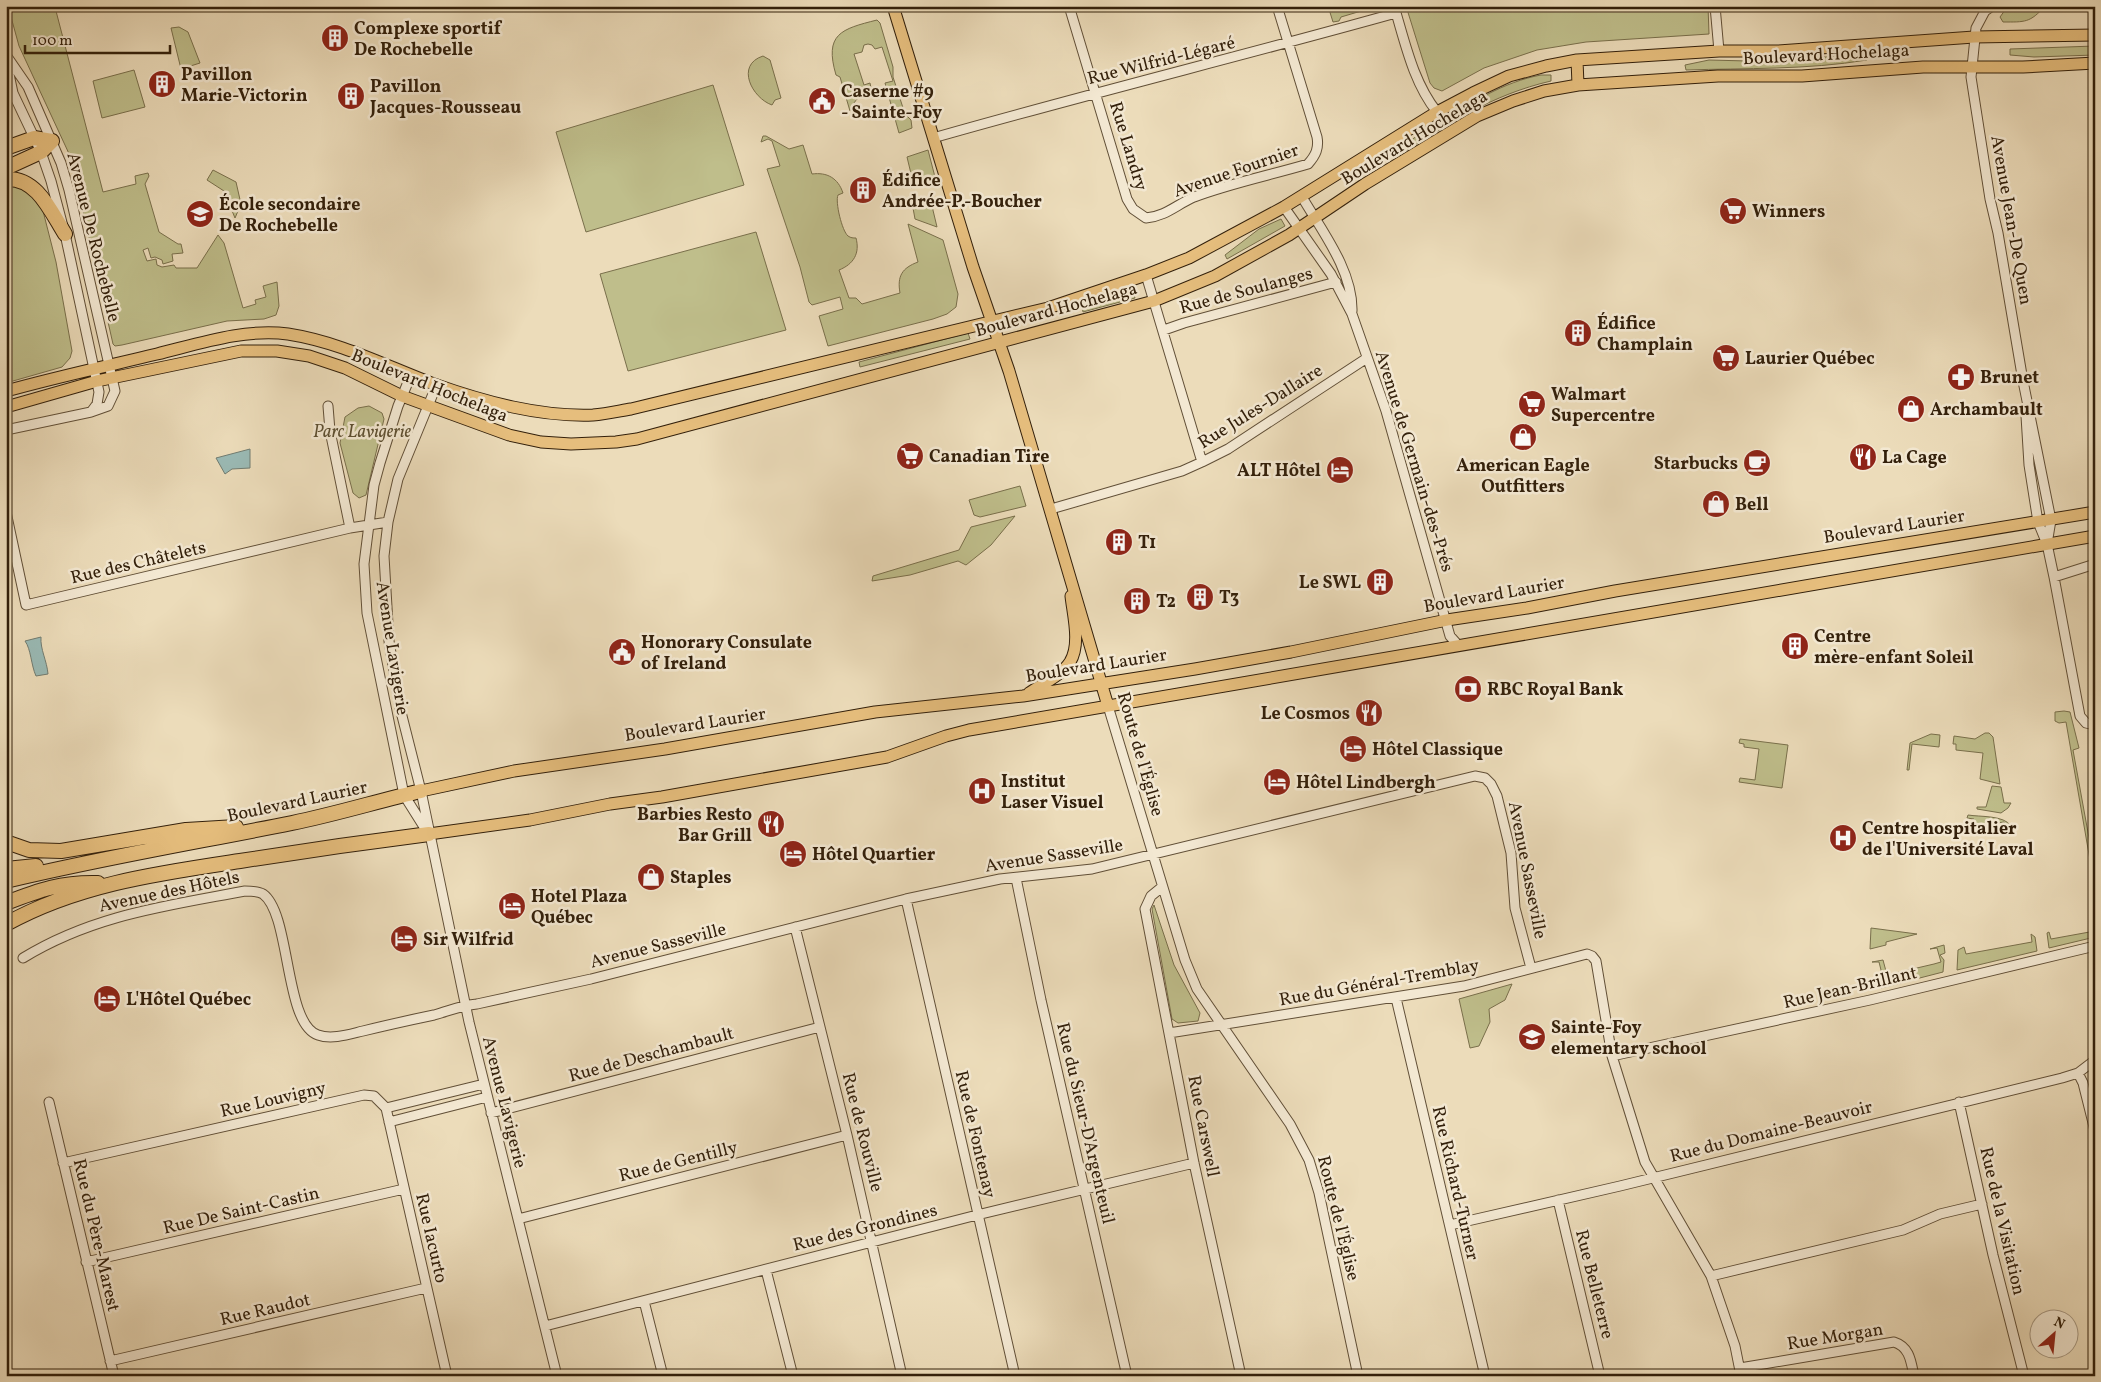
<svg xmlns="http://www.w3.org/2000/svg" width="2101" height="1382" font-family="Vollkorn,serif">
<style>
.green{fill:#bfbe8b;stroke:#796f4b}
.water{fill:#9abab5;stroke:#717c71}
.lines{fill:none;stroke-linecap:round;stroke-linejoin:round}
.minor-casing{stroke:#614f37;stroke-width:11}
.major-casing{stroke:#33200b;stroke-width:13}
.highway-casing{stroke:#33200b;stroke-width:16}
.minor{stroke:#f3e8d2;stroke-width:9}
.major{stroke:#e6be7d;stroke-width:11}
.highway{stroke:#e6be7d;stroke-width:14}
.labels{text-anchor:middle;stroke-width:5;stroke-linejoin:round;paint-order:stroke}
.poi-label{font-size:18px;font-weight:bold;fill:#33200b;stroke:#f3e8d2;text-anchor:start}
.street-label{font-size:18px;fill:#33200b;stroke:#f3e8d2}
.park-label{font-size:18px;font-style:italic;fill:#5d4f31;stroke:#f3e8d2}
</style>
<rect width="100%" height="100%" fill="#ecdcba"/>
<filter id="stains"><feTurbulence type="fractalNoise" baseFrequency=".004" numOctaves="4"/><feColorMatrix values="0 0 0 0 .2 0 0 0 0 .09 0 0 0 0 .02 0 0 0 .5 -.17"/></filter>
<radialGradient id="worn" r=".72"><stop offset=".6" stop-color="#630" stop-opacity="0"/><stop offset="1" stop-color="#630" stop-opacity=".3"/></radialGradient>
<path class="green" d="M8,6H73L56,11L103,192L136,184L135,176L148,173L149,176L145,184L159,232L178,244H181L183,253L172,254L173,261L163,264L162,260L155,257L151,258L148,248L143,250L147,261L156,259L157,265L162,267L174,265L176,268H197L218,235L224,243L243,308L256,304L255,300L266,297L263,286L277,282L279,306L276,315L264,319L227,321L122,345L115,346L113,344L71,158L19,46Z
M1328,6H1378L1341,17L1339,21L1333,22Z
M1406,6H1708L1709,34L1586,42L1537,50L1484,68L1442,91L1434,88L1430,83Z
M2008,6H2045C2030,23 2025,22 2003,22L2000,17Z
M877,20L880,23L893,67V77L905,114L911,120L912,128L899,133L885,83L893,81L882,47L875,49L872,45L868,44L864,45L862,52L854,54L864,85L870,83L872,93C859,95 855,99 850,111L840,77L836,75C824,34 841,29 877,20Z
M179,27L188,32L200,63L181,69L171,28Z
M2095,46V55L2034,57L2010,55V49Z
M1866,55L1867,60C1807,70 1745,68 1686,70L1685,65L1709,60L1748,61Z
M763,56L770,60L781,98L775,100L772,105C752,98 735,65 763,56Z
M134,70L145,107L102,118L93,81Z
M1541,75H1551V81C1491,95 1450,123 1399,155L1396,151C1409,140 1424,132 1439,123C1471,103 1503,82 1541,75Z
M713,85L744,185L586,232L556,132Z
M763,136H766L789,149L803,145L812,174C827,172 838,178 843,193L838,195C835,202 842,231 848,236C851,238 853,238 856,238C860,253 854,264 839,270L849,298H856L862,304L900,293C897,276 902,268 918,262L908,224L943,240L958,294L956,307L947,314L933,319L828,346L819,316L843,309L840,297L812,305L809,302L800,267L767,169L780,166L772,141L768,139L761,142Z
M928,150L935,177L929,179L928,182L911,188L913,182L907,157Z
M213,170L236,182L241,204L235,218L224,191L207,180Z
M16,185L30,192L42,207L56,262L72,351L70,358L62,367L6,383V186Z
M931,202L937,227L915,219L913,208Z
M1281,219L1285,226L1227,259L1225,255L1259,229Z
M756,232L786,330L628,371L600,274Z
M1132,289L1135,298L1083,312L1082,306Z
M968,333L970,339L860,367L859,362Z
M369,406L382,413L384,419L366,495L359,498L353,493L340,443L345,417L358,408Z
M1020,486L1026,506L980,517L974,515L969,500Z
M1015,516L991,545L966,565L958,561L910,575L872,581L873,576L959,550L971,527Z
M2064,711L2070,712L2079,748L2073,750L2095,871V889L2066,722L2059,723L2055,721V712Z
M1985,733H1989L1993,737L2000,784L1980,779L1983,753L1956,750V744H1953L1954,736L1975,739Z
M1931,734L1940,735L1939,747L1912,744L1909,770H1907L1910,743Z
M1740,739L1788,745L1782,788L1739,782L1740,778L1755,780L1759,749L1744,747V744L1739,743Z
M1992,786L2001,787L2004,803H2011L2008,808L2001,813L1977,809V807H1986Z
M1968,815C1980,817 2004,815 2011,826L2006,829L2004,822L1985,825L1986,833L1975,835L1973,832L1974,819L1967,818Z
M1154,905L1174,965L1200,1013L1198,1021L1178,1023L1172,1019L1152,909Z
M1871,928L1917,934L1886,942V945L1870,949Z
M2095,931V937L2049,948L2047,933L2049,932L2051,939Z
M2031,934L2035,937L2037,951L1957,970L1958,950L1964,947L1966,954L2032,942Z
M1944,945L1945,953L1940,955L1944,960L1943,972L1881,988L1875,975L1882,974L1879,962H1872L1883,960L1887,975L1934,964L1941,962L1937,948L1930,949Z
M1512,984L1505,1000L1489,1009L1490,1022L1479,1046L1470,1048L1459,999Z"/>
<path class="water" d="M250,449V468L232,469L225,474L216,458Z
M41,637C40,649 47,661 48,674L36,676C31,665 31,649 25,641Z"/>
<g class="lines">
<g class="minor-casing">
<path id="minor" d="M1069,6L1127,199L1133,209L1146,218C1166,216 1176,205 1194,197C1231,183 1271,175 1308,164C1316,155 1319,148 1317,137L1277,6
M1394,6C1405,42 1413,82 1437,112
M1715,6L1719,51
M1992,6L1985,11L1976,28L1971,77L1990,199L1998,233L2023,381L2051,520L2047,544
M6,55L28,87L61,163L69,190L115,391L108,406L91,412L6,430
M6,60L13,93L41,152L51,181L65,234L99,392L97,404L91,412
M933,138C1087,94 1242,56 1396,13
M1302,197C1322,231 1353,271 1352,311
M1284,207L1331,274L1352,314L1386,411L1450,636L1458,645
M1146,275L1202,462
M1164,330L1184,323L1336,282
M411,375L398,406L380,463L374,485L364,564L367,613L404,795L426,830
M437,384L398,479L388,522L384,556L389,641L400,708L421,791L469,1022L557,1376
M328,406L330,431L350,528
M2026,416L2029,465L2038,522L2047,544L2054,577L2080,716L2086,723L2095,725
M1051,509L1182,471L1202,462L1228,449L1367,358
M6,512L26,605L350,528L388,522
M2054,577L2095,564
M1108,706L1185,960L1197,989L1290,1124L1309,1160L1319,1193L1358,1376
M1016,878L1041,1000L1127,1376
M1162,887L1151,896L1145,909L1194,1163L1241,1376
M906,899L1015,1376
M795,927L847,1135L902,1376
M23,958C93,915 166,906 245,891C251,891 258,891 263,894C291,914 284,1024 318,1035C332,1040 350,1034 363,1031C387,1025 410,1020 434,1015C449,1011 462,1005 477,1004L591,979L906,899L1000,879L1092,869L1475,776L1485,778L1491,784L1497,796L1511,853L1515,908L1531,968
M1396,998L1485,1376
M1169,1033L1464,986L1587,954L1592,956L1596,961L1612,1056L1645,1162L1711,1276L1735,1346L1741,1376
M1612,1056L1870,1000L2095,946
M2078,1073L2083,1083L2095,1131
M49,1102L114,1376
M1959,1102L1993,1255L2024,1376
M386,1108L484,1084
M491,1113L820,1027
M389,1122L487,1097
M63,1163L364,1095L374,1096L386,1108L447,1376
M1558,1200L1600,1376
M518,1219L847,1135
M1450,1225L1620,1186L2062,1078L2078,1073L2095,1060
M86,1262L404,1189
M766,1270L793,1376
M1711,1276L1903,1230L1940,1214L1982,1204
M644,1301L663,1376
M545,1326L977,1215L1194,1163
M110,1361L426,1288
M1740,1368L1894,1342C1910,1347 1911,1362 1914,1376"/>
</g>
<g class="major-casing">
<path id="major" d="M893,6L973,267L1009,371L1108,706
M1577,60L1578,85
M6,391C56,377 107,366 157,354C198,344 245,328 288,334C340,342 386,366 434,384C485,402 540,417 593,415C606,414 619,411 631,409L1048,308L1146,275L1189,258L1284,207L1437,112L1473,93L1509,76L1546,66L1577,60L1719,51H1778L1974,37L2095,35
M6,407L97,381L241,351H277L309,356L345,368L402,396L509,435L541,442L571,444L616,442L637,439L1154,301L1215,276L1289,235L1365,184L1477,116L1513,101L1544,91L1578,85L1718,76H1802L1923,67H2023L2095,63
M1029,693C1042,684 1061,676 1070,662C1081,644 1073,615 1071,596
M421,791L514,771L665,749L875,712L1023,696L1195,669L1291,652L1447,620L1527,608L1615,591L2095,512
M429,834L530,820L610,804L662,797L887,757L946,736L969,730L2095,536"/>
</g>
<g class="highway-casing">
<path id="highway" d="M6,148L34,138L52,141
M6,168L41,152L52,141
M6,179C37,177 51,212 65,234
M6,842L29,850L61,851L186,830L236,827
M6,869L36,866
M6,881C101,858 197,842 292,823C336,814 378,801 421,791
M6,903C39,890 62,882 98,883
M6,924C78,884 160,873 240,861C303,851 366,842 429,834"/>
</g>
<use href="#minor" class="minor"/>
<use href="#major" class="major"/>
<use href="#highway" class="highway"/>
</g>
<defs>
<g id="building-disc" transform="scale(1.4375)"><circle r="9.5" fill="#8f2418" stroke="#f3e8d2"/><path d="M-4-6H4V6H1V3H-1V6H-4ZM-2.5-4.3h1.7v1.8h-1.7ZM.8-4.3h1.7v1.8H.8ZM-2.5-1h1.7V.8h-1.7ZM.8-1h1.7V.8H.8Z" fill="#fff"/></g>
<g id="civic-disc" transform="scale(1.4375)"><circle r="9.5" fill="#8f2418" stroke="#f3e8d2"/><path d="M-.6-6.5H3V-4.5H.6V-3L4-1V1h2V6H-6V1h2V-1L-.6-3ZM-1.2 2.5V6h2.4V2.5Z" fill="#fff"/></g>
<g id="supermarket-disc" transform="scale(1.4375)"><circle r="9.5" fill="#8f2418" stroke="#f3e8d2"/><path d="M-6-5.5h2.5l.6 2H6L4.5 2H-2.5L-4.4-4H-6ZM-1.5 3.2a1.3 1.3 0 1 0 .1 0ZM3 3.2a1.3 1.3 0 1 0 .1 0Z" fill="#fff"/></g>
<g id="school-disc" transform="scale(1.4375)"><circle r="9.5" fill="#8f2418" stroke="#f3e8d2"/><path d="M0-5L7-2L0 1L-7-2ZM-4 1L0 2.5L4 1V4Q0 6-4 4Z" fill="#fff"/></g>
<g id="pharmacy-disc" transform="scale(1.4375)"><circle r="9.5" fill="#8f2418" stroke="#f3e8d2"/><path d="M-2-6h4v4h4v4h-4v4h-4v-4h-4v-4h4Z" fill="#fff"/></g>
<g id="shop-disc" transform="scale(1.4375)"><circle r="9.5" fill="#8f2418" stroke="#f3e8d2"/><path d="M-5-2.5h2.3a2.7 3.5 0 0 1 5.4 0H5L5.5 6h-11ZM-1.5-2.5h3a1.5 2.3 0 0 0-3 0Z" fill="#fff"/></g>
<g id="restaurant-disc" transform="scale(1.4375)"><circle r="9.5" fill="#8f2418" stroke="#f3e8d2"/><path d="M-5-6h1v4h1v-4h1v4h1v-4h1v5L-1.5 .5V6h-2V.5L-5-1ZM5-6V6H3V1.5H1.5Q1.5-4 5-6Z" fill="#fff"/></g>
<g id="cafe-disc" transform="scale(1.4375)"><circle r="9.5" fill="#8f2418" stroke="#f3e8d2"/><path d="M-5.5-4.5H6V0H3Q3 3.5 0 3.5H-2.5Q-5.5 3.5-5.5 0ZM3-3.2v2h1.7v-2ZM-6 4.5H4V6H-6Z" fill="#fff"/></g>
<g id="hotel-disc" transform="scale(1.4375)"><circle r="9.5" fill="#8f2418" stroke="#f3e8d2"/><path d="M-6-4.5h1.5V1H6V5H4.5V3h-9V5H-6ZM-4 0a1.8 1.8 0 1 1 3.6 0ZM.5 0V-2.5h3Q6-2.5 6 0Z" fill="#fff"/></g>
<g id="bank-disc" transform="scale(1.4375)"><circle r="9.5" fill="#8f2418" stroke="#f3e8d2"/><path d="M-6-4H6V4H-6ZM0-2.3a2.3 2.3 0 1 0 0 4.6a2.3 2.3 0 1 0 0-4.6Z" fill="#fff"/></g>
<g id="hospital-disc" transform="scale(1.4375)"><circle r="9.5" fill="#8f2418" stroke="#f3e8d2"/><path d="M-5-5h3v3.5h4V-5h3V5h-3V1.5h-4V5h-3Z" fill="#fff"/></g>
</defs>
<g fill-rule="evenodd">
<use href="#building-disc" x="335" y="38"/>
<use href="#building-disc" x="162" y="84"/>
<use href="#building-disc" x="351" y="96"/>
<use href="#civic-disc" x="822" y="101"/>
<use href="#building-disc" x="863" y="190"/>
<use href="#supermarket-disc" x="1733" y="211"/>
<use href="#school-disc" x="200" y="214"/>
<use href="#building-disc" x="1578" y="333"/>
<use href="#supermarket-disc" x="1726" y="358"/>
<use href="#pharmacy-disc" x="1961" y="377"/>
<use href="#supermarket-disc" x="1532" y="404"/>
<use href="#shop-disc" x="1911" y="409"/>
<use href="#shop-disc" x="1523" y="437"/>
<use href="#supermarket-disc" x="910" y="456"/>
<use href="#restaurant-disc" x="1863" y="457"/>
<use href="#cafe-disc" x="1757" y="463"/>
<use href="#hotel-disc" x="1340" y="470"/>
<use href="#shop-disc" x="1716" y="504"/>
<use href="#building-disc" x="1119" y="542"/>
<use href="#building-disc" x="1380" y="582"/>
<use href="#building-disc" x="1200" y="597"/>
<use href="#building-disc" x="1137" y="601"/>
<use href="#building-disc" x="1795" y="646"/>
<use href="#civic-disc" x="622" y="652"/>
<use href="#bank-disc" x="1468" y="689"/>
<use href="#restaurant-disc" x="1369" y="713"/>
<use href="#hotel-disc" x="1353" y="749"/>
<use href="#hotel-disc" x="1277" y="782"/>
<use href="#hospital-disc" x="982" y="791"/>
<use href="#restaurant-disc" x="771" y="824"/>
<use href="#hospital-disc" x="1843" y="838"/>
<use href="#hotel-disc" x="793" y="854"/>
<use href="#shop-disc" x="651" y="877"/>
<use href="#hotel-disc" x="512" y="906"/>
<use href="#hotel-disc" x="404" y="939"/>
<use href="#hotel-disc" x="107" y="999"/>
<use href="#school-disc" x="1532" y="1037"/>
</g>
<g class="labels">
<g class="poi-label">
<text x="354" y="34">Complexe sportif<tspan x="354" dy="21">De Rochebelle</tspan></text>
<text x="181" y="80">Pavillon<tspan x="181" dy="21">Marie-Victorin</tspan></text>
<text x="370" y="92">Pavillon<tspan x="370" dy="21">Jacques-Rousseau</tspan></text>
<text x="841" y="97">Caserne #9<tspan x="841" dy="21">- Sainte-Foy</tspan></text>
<text x="882" y="186">Édifice<tspan x="882" dy="21">Andrée-P.-Boucher</tspan></text>
<text x="219" y="210">École secondaire<tspan x="219" dy="21">De Rochebelle</tspan></text>
<text x="1752" y="217">Winners</text>
<text x="1597" y="329">Édifice<tspan x="1597" dy="21">Champlain</tspan></text>
<text x="1745" y="364">Laurier Québec</text>
<text x="1980" y="383">Brunet</text>
<text x="1551" y="400">Walmart<tspan x="1551" dy="21">Supercentre</tspan></text>
<text x="1930" y="415">Archambault</text>
<text x="929" y="462">Canadian Tire</text>
<text x="1882" y="463">La Cage</text>
<text x="1738" y="469" text-anchor="end">Starbucks</text>
<text x="1523" y="471" text-anchor="middle">American Eagle<tspan x="1523" dy="21">Outfitters</tspan></text>
<text x="1321" y="476" text-anchor="end">ALT Hôtel</text>
<text x="1735" y="510">Bell</text>
<text x="1138" y="548">T1</text>
<text x="1361" y="588" text-anchor="end">Le SWL</text>
<text x="1219" y="603">T3</text>
<text x="1156" y="607">T2</text>
<text x="1814" y="642">Centre<tspan x="1814" dy="21">mère-enfant Soleil</tspan></text>
<text x="641" y="648">Honorary Consulate<tspan x="641" dy="21">of Ireland</tspan></text>
<text x="1487" y="695">RBC Royal Bank</text>
<text x="1350" y="719" text-anchor="end">Le Cosmos</text>
<text x="1372" y="755">Hôtel Classique</text>
<text x="1001" y="787">Institut<tspan x="1001" dy="21">Laser Visuel</tspan></text>
<text x="1296" y="788">Hôtel Lindbergh</text>
<text x="752" y="820" text-anchor="end">Barbies Resto<tspan x="752" dy="21">Bar Grill</tspan></text>
<text x="1862" y="834">Centre hospitalier<tspan x="1862" dy="21">de l'Université Laval</tspan></text>
<text x="812" y="860">Hôtel Quartier</text>
<text x="670" y="883">Staples</text>
<text x="531" y="902">Hotel Plaza<tspan x="531" dy="21">Québec</tspan></text>
<text x="423" y="945">Sir Wilfrid</text>
<text x="126" y="1005">L'Hôtel Québec</text>
<text x="1551" y="1033">Sainte-Foy<tspan x="1551" dy="21">elementary school</tspan></text>
</g>
<g class="street-label">
<text transform="translate(1826 54) rotate(-3)" y="6">Boulevard Hochelaga</text>
<text transform="translate(1161 60) rotate(-14)" y="6">Rue Wilfrid-Légaré</text>
<text transform="translate(1414 137) rotate(-31)" y="6">Boulevard Hochelaga</text>
<text transform="translate(1129 146) rotate(73)" y="6">Rue Landry</text>
<text transform="translate(1236 170) rotate(-19)" y="6">Avenue Fournier</text>
<text transform="translate(2012 220) rotate(80)" y="6">Avenue Jean-De Quen</text>
<text transform="translate(94 237) rotate(76)" y="6">Avenue De Rochebelle</text>
<text transform="translate(1246 290) rotate(-15)" y="6">Rue de Soulanges</text>
<text transform="translate(1056 309) rotate(-15)" y="6">Boulevard Hochelaga</text>
<text transform="translate(430 385) rotate(22)" y="6">Boulevard Hochelaga</text>
<text transform="translate(1260 406) rotate(-32)" y="6">Rue Jules-Dallaire</text>
<text transform="translate(1415 461) rotate(73)" y="6">Avenue de Germain-des-Prés</text>
<text transform="translate(1894 526) rotate(-9)" y="6">Boulevard Laurier</text>
<text transform="translate(138 562) rotate(-13)" y="6">Rue des Châtelets</text>
<text transform="translate(1494 594) rotate(-10)" y="6">Boulevard Laurier</text>
<text transform="translate(393 648) rotate(81)" y="6">Avenue Lavigerie</text>
<text transform="translate(1096 665) rotate(-9)" y="6">Boulevard Laurier</text>
<text transform="translate(695 724) rotate(-9)" y="6">Boulevard Laurier</text>
<text transform="translate(1141 754) rotate(74)" y="6">Route de l'Église</text>
<text transform="translate(297 801) rotate(-12)" y="6">Boulevard Laurier</text>
<text transform="translate(1054 855) rotate(-9)" y="6">Avenue Sasseville</text>
<text transform="translate(1528 870) rotate(79)" y="6">Avenue Sasseville</text>
<text transform="translate(169 891) rotate(-12)" y="6">Avenue des Hôtels</text>
<text transform="translate(658 945) rotate(-14)" y="6">Avenue Sasseville</text>
<text transform="translate(1379 982) rotate(-10)" y="6">Rue du Général-Tremblay</text>
<text transform="translate(1850 987) rotate(-13)" y="6">Rue Jean-Brillant</text>
<text transform="translate(651 1054) rotate(-15)" y="6">Rue de Deschambault</text>
<text transform="translate(273 1099) rotate(-13)" y="6">Rue Louvigny</text>
<text transform="translate(505 1102) rotate(76)" y="6">Avenue Lavigerie</text>
<text transform="translate(1086 1123) rotate(77)" y="6">Rue du Sieur-D'Argenteuil</text>
<text transform="translate(1204 1126) rotate(79)" y="6">Rue Carswell</text>
<text transform="translate(1771 1131) rotate(-14)" y="6">Rue du Domaine-Beauvoir</text>
<text transform="translate(863 1132) rotate(76)" y="6">Rue de Rouville</text>
<text transform="translate(976 1134) rotate(77)" y="6">Rue de Fontenay</text>
<text transform="translate(678 1161) rotate(-14)" y="6">Rue de Gentilly</text>
<text transform="translate(1456 1183) rotate(77)" y="6">Rue Richard-Turner</text>
<text transform="translate(241 1210) rotate(-13)" y="6">Rue De Saint-Castin</text>
<text transform="translate(1339 1218) rotate(76)" y="6">Route de l'Église</text>
<text transform="translate(2003 1221) rotate(77)" y="6">Rue de la Visitation</text>
<text transform="translate(865 1227) rotate(-14)" y="6">Rue des Grondines</text>
<text transform="translate(97 1235) rotate(77)" y="6">Rue du Père-Marest</text>
<text transform="translate(432 1238) rotate(77)" y="6">Rue Iacurto</text>
<text transform="translate(1595 1284) rotate(76)" y="6">Rue Belleterre</text>
<text transform="translate(265 1309) rotate(-13)" y="6">Rue Raudot</text>
<text transform="translate(1835 1336) rotate(-9)" y="6">Rue Morgan</text>
</g>
<g class="park-label">
<text x="362" y="437">Parc Lavigerie</text>
</g>
</g>
<rect width="2101" height="1382" fill="none" stroke="#ecdcba" stroke-width="25"/>
<rect x="8" y="8" width="2086" height="1367" fill="none" stroke="#33200b" stroke-width="2.5"/>
<rect x="12" y="12" width="2076" height="1357" fill="none" stroke="#33200b"/>
<g transform="translate(2054 1334) rotate(27)"><circle r="24" fill="#f3e8d2" stroke="#a69882"/>
<path d="M0-4L9 19L0 12L-9 19Z" fill="#8f2418"/>
<text y="-8" font-size="14" font-weight="bold" text-anchor="middle" fill="#33200b">N</text>
</g>
<path d="M25 45v8h145v-8" fill="none" stroke="#33200b" stroke-width="2.5"/>
<text x="32" y="45" font-size="15" fill="#33200b" stroke="#f3e8d2" stroke-width="4" paint-order="stroke">100 m</text>
<rect width="100%" height="100%" filter="url(#stains)"/>
<rect width="100%" height="100%" fill="url(#worn)"/>
</svg>
